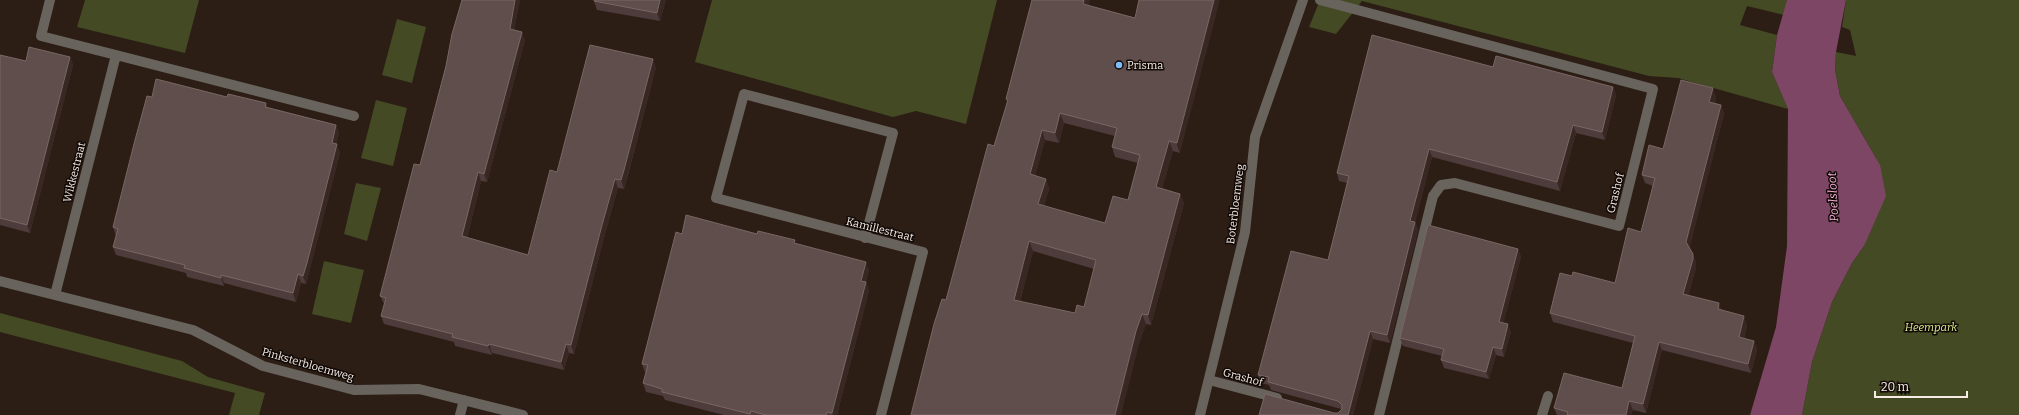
<svg xmlns="http://www.w3.org/2000/svg" width="2019" height="415" font-family="Bitter,serif">
<style>
.green{fill:#444a23}
.water{fill:#7d4664}
.lines{fill:none;stroke-linecap:round;stroke-linejoin:round}
.minor{stroke:#68645d;stroke-width:10}
.wall{fill:#4e3b3b;fill-rule:evenodd}
.shaded-wall{fill:#392724}
.building{fill:#604e4d;stroke:#786765;fill-rule:evenodd}
.poi-dot{fill:#7fbdf9;stroke:#100906;stroke-width:1.5}
.labels{text-anchor:middle;stroke-width:3;stroke-linejoin:round;paint-order:stroke}
.poi-label{font-size:11px;fill:#f7ece6;stroke:#100906;text-anchor:start}
.street-label{font-size:11px;fill:#f7ece6;stroke:#100906}
.park-label{font-size:11px;font-style:italic;fill:#deee94;stroke:#100906}
.water-label{font-size:12px;font-style:italic;fill:#f6b0d5;stroke:#100906}
</style>
<rect width="100%" height="100%" fill="#2c1d15"/>
<path class="green" d="M85,0H199L185,53L77,27Z
M712,0H997L966,124L916,111L893,117L695,62Z
M1320,0H1787L1784,15L1747,6L1740,25L1777,35L1772,72L1788,109L1678,78L1649,76L1362,1L1336,34L1309,27Z
M1846,0H2019V415H1802L1812,362L1832,302L1852,263L1864,246L1876,158L1840,96L1835,70L1836,52L1856,56L1850,30L1842,27Z
M397,19L426,27L412,83L382,75Z
M376,100L407,108L393,166L361,158Z
M356,183L381,188L367,241L344,234Z
M324,261L364,270L351,323L312,314Z
M0,313L182,361L208,377L265,393L259,415H229L235,393L0,332Z"/>
<path class="water" d="M1787,0H1846L1836,52L1835,70L1840,96L1880,165L1886,196L1864,246L1852,263L1832,302L1812,362L1802,415H1750L1776,327L1787,246L1788,109L1772,72L1777,35Z"/>
<g class="lines">
<path class="minor" d="M50,0L41,36L116,55L55,295
M1320,0L1653,89L1619,226L1455,183L1441,185L1433,196L1379,415
M116,55L354,116
M865,238L893,133L744,94L716,198L923,252L881,415
M0,281L193,330L263,366L354,390L419,389L523,415
M1209,380L1277,398
M460,415L464,400
M1200,415L1245,232L1255,137L1303,0
M1542,415L1548,396"/>
</g>
<path class="wall" d="M520,0L514,30L525,40L487,182L481,181L467,238L528,255L557,172L656,67L627,179L624,189L618,188L605,234L574,354L569,353L564,370L492,353V355L455,346L454,342L384,324L381,316L384,304L380,296L420,165L446,66Z
M594,0H666L660,21L597,10L594,1Z
M1032,0H1090L1088,6L1135,18L1180,153L1173,151L1162,188L1180,194L1184,203L1151,325L1146,324L1140,341L946,300L994,146L1007,102L1006,99ZM1064,123L1115,136L1112,147L1115,157L1138,163L1128,200L1105,223L1044,206L1049,189L1046,179L1035,176L1045,140L1059,143ZM1033,251L1094,269L1084,307L1075,313L1020,302Z
M0,55L26,61L70,57L73,65L30,233L0,225Z
M1493,67L1613,87L1616,95L1605,140L1576,133L1560,191L1432,157L1415,222L1418,230L1390,343L1373,339L1353,415H1259L1338,413L1342,410L1341,409L1271,390L1269,385L1261,383L1258,375L1328,260L1347,183L1339,181L1337,173Z
M152,97H227L266,103L267,107L336,125L339,133L336,144L340,153L306,284L301,283L296,302L224,283V286L187,277L186,273L116,255L113,247L116,236L113,227Z
M1716,97L1715,103L1721,105L1724,114L1689,248L1696,262V268L1688,296L1722,310L1747,325L1744,339L1754,341L1757,350L1751,373L1662,350L1646,413L1633,410L1631,415H1557L1554,408L1622,388L1633,343L1553,322L1550,313L1572,276L1615,283L1641,232L1653,186L1645,183L1642,175Z
M682,234L796,244L869,270L866,282L869,291L837,415H724L665,400L663,396L646,392L643,383L646,372H645L642,364Z
M1518,249L1521,257L1503,323L1511,332L1504,357L1496,355L1489,379L1444,368L1441,360L1442,356L1403,346L1400,338Z"/>
<path class="shaded-wall" d="M515,0H520L513,38L510,29Z
M660,0H666L660,21L657,13Z
M1084,0H1090L1086,14L1083,4Z
M1214,0H1220L1180,153L1177,143Z
M522,32L525,40L487,182L484,174Z
M70,57L73,65L30,233L27,225Z
M653,59L656,67L624,189L621,180Z
M1613,87L1616,95L1605,140L1602,132Z
M1713,88L1716,97L1713,111L1709,102Z
M1721,105L1724,114L1689,251L1686,242Z
M1060,113L1064,123L1059,143L1055,133Z
M336,125L339,133L335,152L332,143Z
M1573,125L1576,133L1560,191L1557,182Z
M1042,130L1045,140L1033,184L1030,174Z
M1169,141L1173,151L1160,197L1156,187Z
M337,144L340,153L306,284L303,276Z
M1429,149L1432,157L1413,229L1410,221Z
M478,172L481,181L465,245L462,236Z
M615,179L618,188L605,234L574,354L571,345L602,225Z
M1046,179L1049,189L1042,214L1038,204Z
M1180,194L1184,203L1151,325L1148,315Z
M1415,222L1418,230L1390,343L1387,335Z
M1029,241L1033,251L1018,310L1014,300Z
M1518,249L1521,257L1502,330L1499,322Z
M1693,254L1696,262V268L1686,303L1683,294Z
M866,262L869,270L864,289L861,281Z
M298,274L301,283L296,302L293,293Z
M221,275L224,283V286L221,278Z
M866,282L869,291L837,415H833L832,413Z
M1719,303L1722,312L1718,309Z
M1142,314L1146,324L1140,341L1121,415H1115L1136,331Z
M1744,316L1747,325L1742,346L1739,337Z
M1508,324L1511,332L1504,357L1502,349Z
M1370,331L1373,339L1353,415H1348Z
M1754,341L1757,350L1751,373L1748,364Z
M1659,342L1662,350L1646,413L1643,404Z
M489,344L492,353V355L488,346Z
M566,344L569,353L564,370L561,362Z
M1493,347L1496,355L1489,379L1486,372Z
M1629,401L1633,410L1631,415H1626Z"/>
<path class="building" d="M462,0H515L510,29L522,32L484,174L478,172L462,236L528,255L550,170L557,172L590,45L653,59L624,170L621,180L615,179L602,225L571,345L566,344L561,362L489,344L488,346L452,337L453,334L381,316L386,298L380,296L414,164L420,165L446,66L452,34Z
M594,0H660L657,13L594,1Z
M1032,0H1084L1083,4L1135,18L1139,0H1214L1177,143L1169,141L1156,187L1180,194L1148,315L1142,314L1136,331L1115,415H911L934,324L942,299L946,300L988,144L994,146L1008,100L1006,99ZM1060,113L1117,128L1112,147L1140,155L1128,200L1113,196L1105,223L1038,204L1046,179L1030,174L1042,130L1055,133ZM1029,241L1096,260L1084,307L1077,305L1075,313L1014,300Z
M1372,35L1493,67L1496,56L1613,87L1602,132L1573,125L1557,182L1429,149L1410,221L1415,222L1387,335L1370,331L1348,415H1259L1265,394L1334,413H1338L1342,409V405L1338,401L1268,382L1269,377L1258,375L1291,251L1328,260L1349,176L1337,173Z
M29,47L70,57L27,225L0,218V55L26,61Z
M156,79L227,97L228,94L266,103L265,107L336,125L332,143L337,144L307,263L303,276L298,274L293,293L221,275V278L184,268L185,265L113,247L118,229L113,227L135,140L147,96L152,97Z
M1681,80L1713,88L1709,102L1721,105L1686,242L1693,254V259L1683,294L1719,303L1718,309L1744,316L1739,337L1754,341L1748,364L1659,342L1643,404L1629,401L1626,415H1567L1568,412L1554,408L1564,373L1622,388L1635,336L1550,313L1560,273L1572,276L1573,272L1615,283L1628,228L1641,232L1655,178L1642,175L1649,145L1663,149Z
M686,215L757,234L758,231L795,240L794,243L866,262L861,281L866,282L832,413L827,412L826,415H766L751,411L750,414L662,392V389L643,383L648,365L642,364L676,232L682,234Z
M1428,225L1518,249L1499,322L1508,324L1502,349L1493,347L1486,372L1441,360L1444,349L1400,338Z"/>
<circle class="poi-dot" cx="1119" cy="65" r="4"/>
<g class="labels">
<g class="poi-label">
<text x="1127" y="69">Prisma</text>
</g>
<g class="street-label">
<text transform="translate(74 172) rotate(-76)" y="4">Wikkestraat</text>
<text transform="translate(1615 193) rotate(-76)" y="4">Grashof</text>
<text transform="translate(1235 204) rotate(-83)" y="4">Boterbloemweg</text>
<text transform="translate(880 229) rotate(14)" y="4">Kamillestraat</text>
<text transform="translate(308 364) rotate(16)" y="4">Pinksterbloemweg</text>
<text transform="translate(1243 377) rotate(15)" y="4">Grashof</text>
</g>
<g class="park-label">
<text x="1931" y="331">Heempark</text>
</g>
<g class="water-label">
<text transform="translate(1833 197) rotate(-93)" y="4">Poelsloot</text>
</g>
</g>
<path d="M1875 391v6h92v-6" fill="none" stroke="#f7ece6" stroke-width="2"/>
<text x="1881" y="391" font-size="12" fill="#f7ece6" stroke="#100906" stroke-width="3" paint-order="stroke">20 m</text>
</svg>
